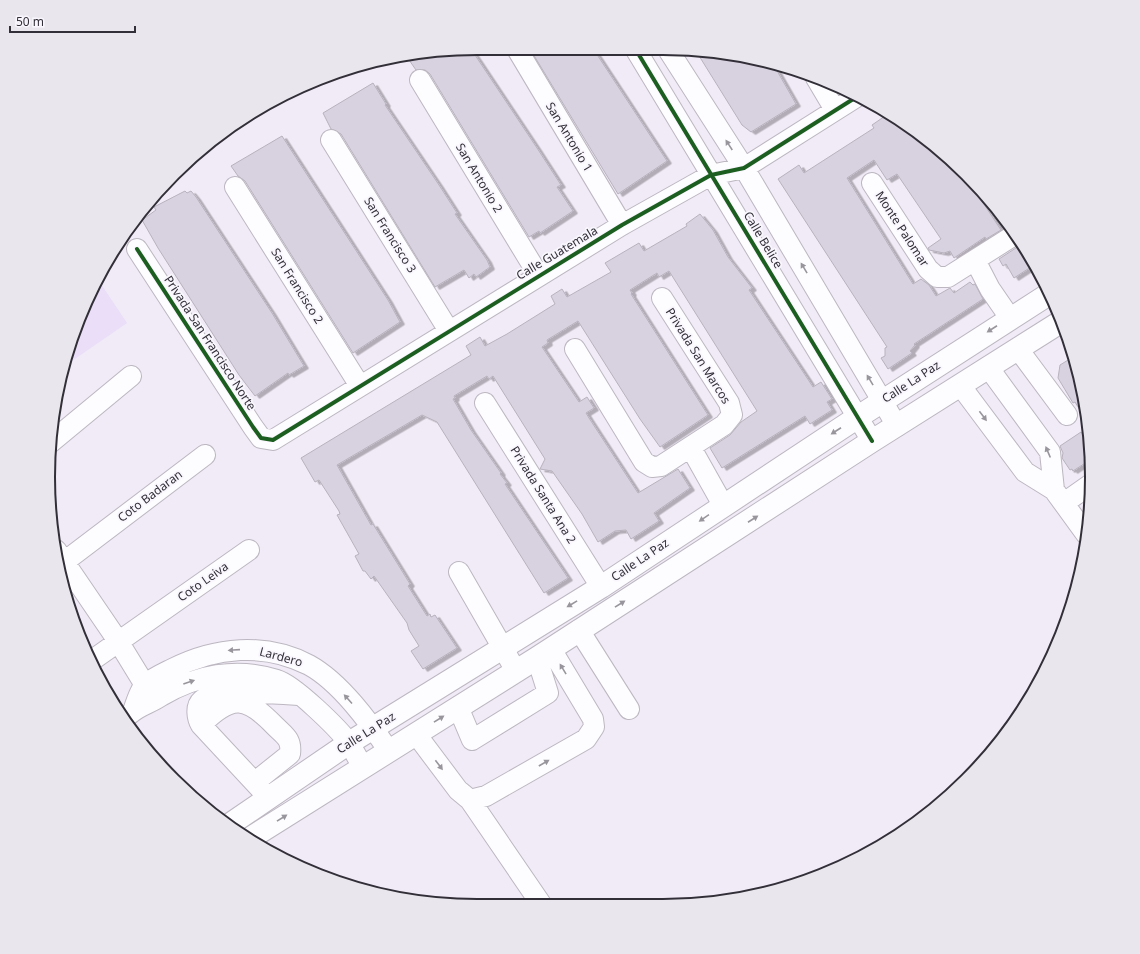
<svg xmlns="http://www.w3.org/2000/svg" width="1140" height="954" font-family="'Noto Sans',sans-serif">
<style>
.green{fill:#eadef8}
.building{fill:#d8d1df;stroke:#b7b2bd;filter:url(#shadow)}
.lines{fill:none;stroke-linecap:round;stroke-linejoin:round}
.minor-casing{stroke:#bcb7c1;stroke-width:22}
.major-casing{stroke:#bcb7c1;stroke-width:24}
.minor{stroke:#fdfcfe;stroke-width:20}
.major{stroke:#fdfcfe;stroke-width:22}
.cycleway-casing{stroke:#f9f7fd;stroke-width:6}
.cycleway{stroke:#1b5e20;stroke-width:4}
.oneway{fill:#98969c}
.labels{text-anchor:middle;stroke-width:3.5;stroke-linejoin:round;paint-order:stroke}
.street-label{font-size:12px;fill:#332f39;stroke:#f9f7fd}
.rim{fill:none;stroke:#332f39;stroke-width:2}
</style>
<defs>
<filter id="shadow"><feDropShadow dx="4.5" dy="2.5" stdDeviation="0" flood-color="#0004"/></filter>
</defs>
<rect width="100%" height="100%" fill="#f1ebf7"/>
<path class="green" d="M99,281L127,323L66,365L71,339Z"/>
<path class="building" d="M471,49L537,148L561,185L557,187L573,211L540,233L539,231L529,237L430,74L425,70H416L407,57Z
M530,49L594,50L667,161L618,194Z
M696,51L719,52L772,62L796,104L751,132L742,125Z
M373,83L386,104L385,105L439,185L457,213L455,214L487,260L490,267L476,277L474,274L469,278L464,270L435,287L341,134L331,129L323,113Z
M888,114L924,137L960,168L1001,230L986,239L985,237L954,258L950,251L944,253L929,250L928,248L941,239L897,174L887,180L874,160L847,178L913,284L921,279L929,285L936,296L950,288L954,293L970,282L973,285L975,284L983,299L914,344L915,345L910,351L912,353L888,369L881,358L885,356V348L887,347L778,179L799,165L804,173L874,128L872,125Z
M282,136L388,300L400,322L353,353L245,181L238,176L231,166Z
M185,191L187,193L191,191L196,197L272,313L304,366L289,375L288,373L255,396L239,375L158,248L142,220L156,210L154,207Z
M700,214L713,230L728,257L752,288L749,290L813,387L821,382L832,399L827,402L832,410L810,424L805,416L722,468L710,448L730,435L741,422L757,411L669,271L659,277L657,273L630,290L632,293L631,294L708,415L660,447L640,419L578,321L547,340L548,343L542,347L579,402L587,397L594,408L586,413L589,418L638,493L678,469L690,488L654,513L659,521L631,539L626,530L615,531L598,542L582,514L552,471L540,469L545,459L493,376L489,379L487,376L454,396L455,398L453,399L471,430L501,473L500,474L507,483L505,484L568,578L544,593L437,422L422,415L337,465L371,525L373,524L410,584L408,586L427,616L430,614L431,617L435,615L457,648L423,669L411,651L419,646L409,630L407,623L374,576L371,579L365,571H363L355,556L359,554L337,515L340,514L339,511L319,480L315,482L301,458L471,355L466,346L480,337L485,346L507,334L555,304L551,296L562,289L567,297L611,272L605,263L639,243L644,251L687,226L686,224Z
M1022,244L1034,265L1014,278L1006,264L1003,266L999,259Z
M1073,357L1084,393L1086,420L1075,402L1073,403L1058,378L1060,365Z
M1081,432L1089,443L1090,460L1073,471L1072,469L1070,470L1062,458L1063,453L1060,446Z"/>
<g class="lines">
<g class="minor-casing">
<path id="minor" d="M517,49L622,225
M636,50L872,441
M669,51L744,168L897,426
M816,78L835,110
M420,80L539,276
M331,140L449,331
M872,183L928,269L937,277H948L1016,234
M235,187L360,386
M137,249L253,427L261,438L273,440L622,225L711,175L744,168L858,96
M975,260L990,289L1010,318
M575,349L644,462L652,467L661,466L724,425L732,415L729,403L662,298
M1018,349L1067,415
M988,367L1050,452L1054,490
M960,385L1025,472L1054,490L1086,534
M485,403L601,587
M50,443L131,376
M691,448L723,505
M1064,503L1091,484
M56,550L118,641L151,695
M64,562L205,455
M459,572L516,671
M579,630L629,709
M91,661L249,550
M458,707L472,740L548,693L537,658
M133,711C136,703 140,689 146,684C153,678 164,673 172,669C215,647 265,642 309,665C340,682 369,722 389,751
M130,714C138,706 151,703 161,696C196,675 237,667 277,680C294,685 338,728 349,743C354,751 358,759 363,767
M201,725C232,694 246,696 275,726C285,736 292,739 290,754L255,782
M416,734L458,790L470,800L486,796L586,739L594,727L593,719L551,649
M269,798L201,725C197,718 195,706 202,700C214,689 282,694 300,695
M470,800L541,904"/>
</g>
<g class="major-casing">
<path id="major" d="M229,825L349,743L601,587L858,417L1049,294
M249,839L537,658L872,441L1062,321"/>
</g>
<use href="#minor" class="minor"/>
<use href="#major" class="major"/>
<g class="cycleway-casing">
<path id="cycleway" d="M636,50L872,441
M137,249L253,427L261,438L273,440L622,225L711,175L744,168L858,96"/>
</g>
<use href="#cycleway" class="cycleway"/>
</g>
<defs><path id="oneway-solid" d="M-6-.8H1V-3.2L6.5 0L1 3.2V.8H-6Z"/></defs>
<g class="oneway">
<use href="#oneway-solid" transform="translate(729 145) rotate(-123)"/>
<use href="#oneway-solid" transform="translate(804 268) rotate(-121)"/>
<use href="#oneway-solid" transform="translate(992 329) rotate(147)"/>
<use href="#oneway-solid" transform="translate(870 380) rotate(-121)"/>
<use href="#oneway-solid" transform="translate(983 416) rotate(53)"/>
<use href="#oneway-solid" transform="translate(836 431) rotate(147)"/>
<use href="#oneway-solid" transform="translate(1048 452) rotate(-113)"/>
<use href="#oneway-solid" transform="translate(704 518) rotate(146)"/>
<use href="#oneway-solid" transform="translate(753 519) rotate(-33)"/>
<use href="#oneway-solid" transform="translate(572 604) rotate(149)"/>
<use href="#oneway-solid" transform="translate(620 604) rotate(-32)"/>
<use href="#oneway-solid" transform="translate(234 650) rotate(176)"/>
<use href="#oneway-solid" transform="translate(563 669) rotate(-121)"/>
<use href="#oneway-solid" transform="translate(189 682) rotate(-19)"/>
<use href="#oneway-solid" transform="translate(348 699) rotate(-132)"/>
<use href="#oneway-solid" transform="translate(439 719) rotate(-32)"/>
<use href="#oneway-solid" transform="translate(544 763) rotate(-30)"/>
<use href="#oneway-solid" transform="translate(439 765) rotate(53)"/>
<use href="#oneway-solid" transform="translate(282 818) rotate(-32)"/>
</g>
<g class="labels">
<g class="street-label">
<text transform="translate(569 137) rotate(59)" y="4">San Antonio 1</text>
<text transform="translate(479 178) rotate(59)" y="4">San Antonio 2</text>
<text transform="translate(902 229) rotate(57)" y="4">Monte Palomar</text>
<text transform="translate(390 235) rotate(58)" y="4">San Francisco 3</text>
<text transform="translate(763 240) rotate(59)" y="4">Calle Belice</text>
<text transform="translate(557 253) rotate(-31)" y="4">Calle Guatemala</text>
<text transform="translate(297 286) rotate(58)" y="4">San Francisco 2</text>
<text transform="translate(210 343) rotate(57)" y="4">Privada San Francisco Norte</text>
<text transform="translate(698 356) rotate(58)" y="4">Privada San Marcos</text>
<text transform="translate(911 382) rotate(-33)" y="4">Calle La Paz</text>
<text transform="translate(543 495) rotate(58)" y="4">Privada Santa Ana 2</text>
<text transform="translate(150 496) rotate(-37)" y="4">Coto Badaran</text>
<text transform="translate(640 560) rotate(-34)" y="4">Calle La Paz</text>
<text transform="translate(203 582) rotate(-35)" y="4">Coto Leiva</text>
<text transform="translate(281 657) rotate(15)" y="4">Lardero</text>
<text transform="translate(366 733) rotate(-32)" y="4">Calle La Paz</text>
</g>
</g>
<path d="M0 0H1140V954H0ZM477 55H663A422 422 0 0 1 1085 477V477A422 422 0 0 1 663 899H477A422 422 0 0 1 55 477V477A422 422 0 0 1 477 55Z" fill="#e9e7ed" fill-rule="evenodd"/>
<path class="rim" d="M477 55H663A422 422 0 0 1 1085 477V477A422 422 0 0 1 663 899H477A422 422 0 0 1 55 477V477A422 422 0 0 1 477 55Z"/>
<path d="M10 26v6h125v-6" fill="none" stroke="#332f39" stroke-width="2"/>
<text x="16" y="26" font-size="12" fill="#332f39" stroke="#f9f7fd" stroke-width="3" paint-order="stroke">50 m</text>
</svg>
